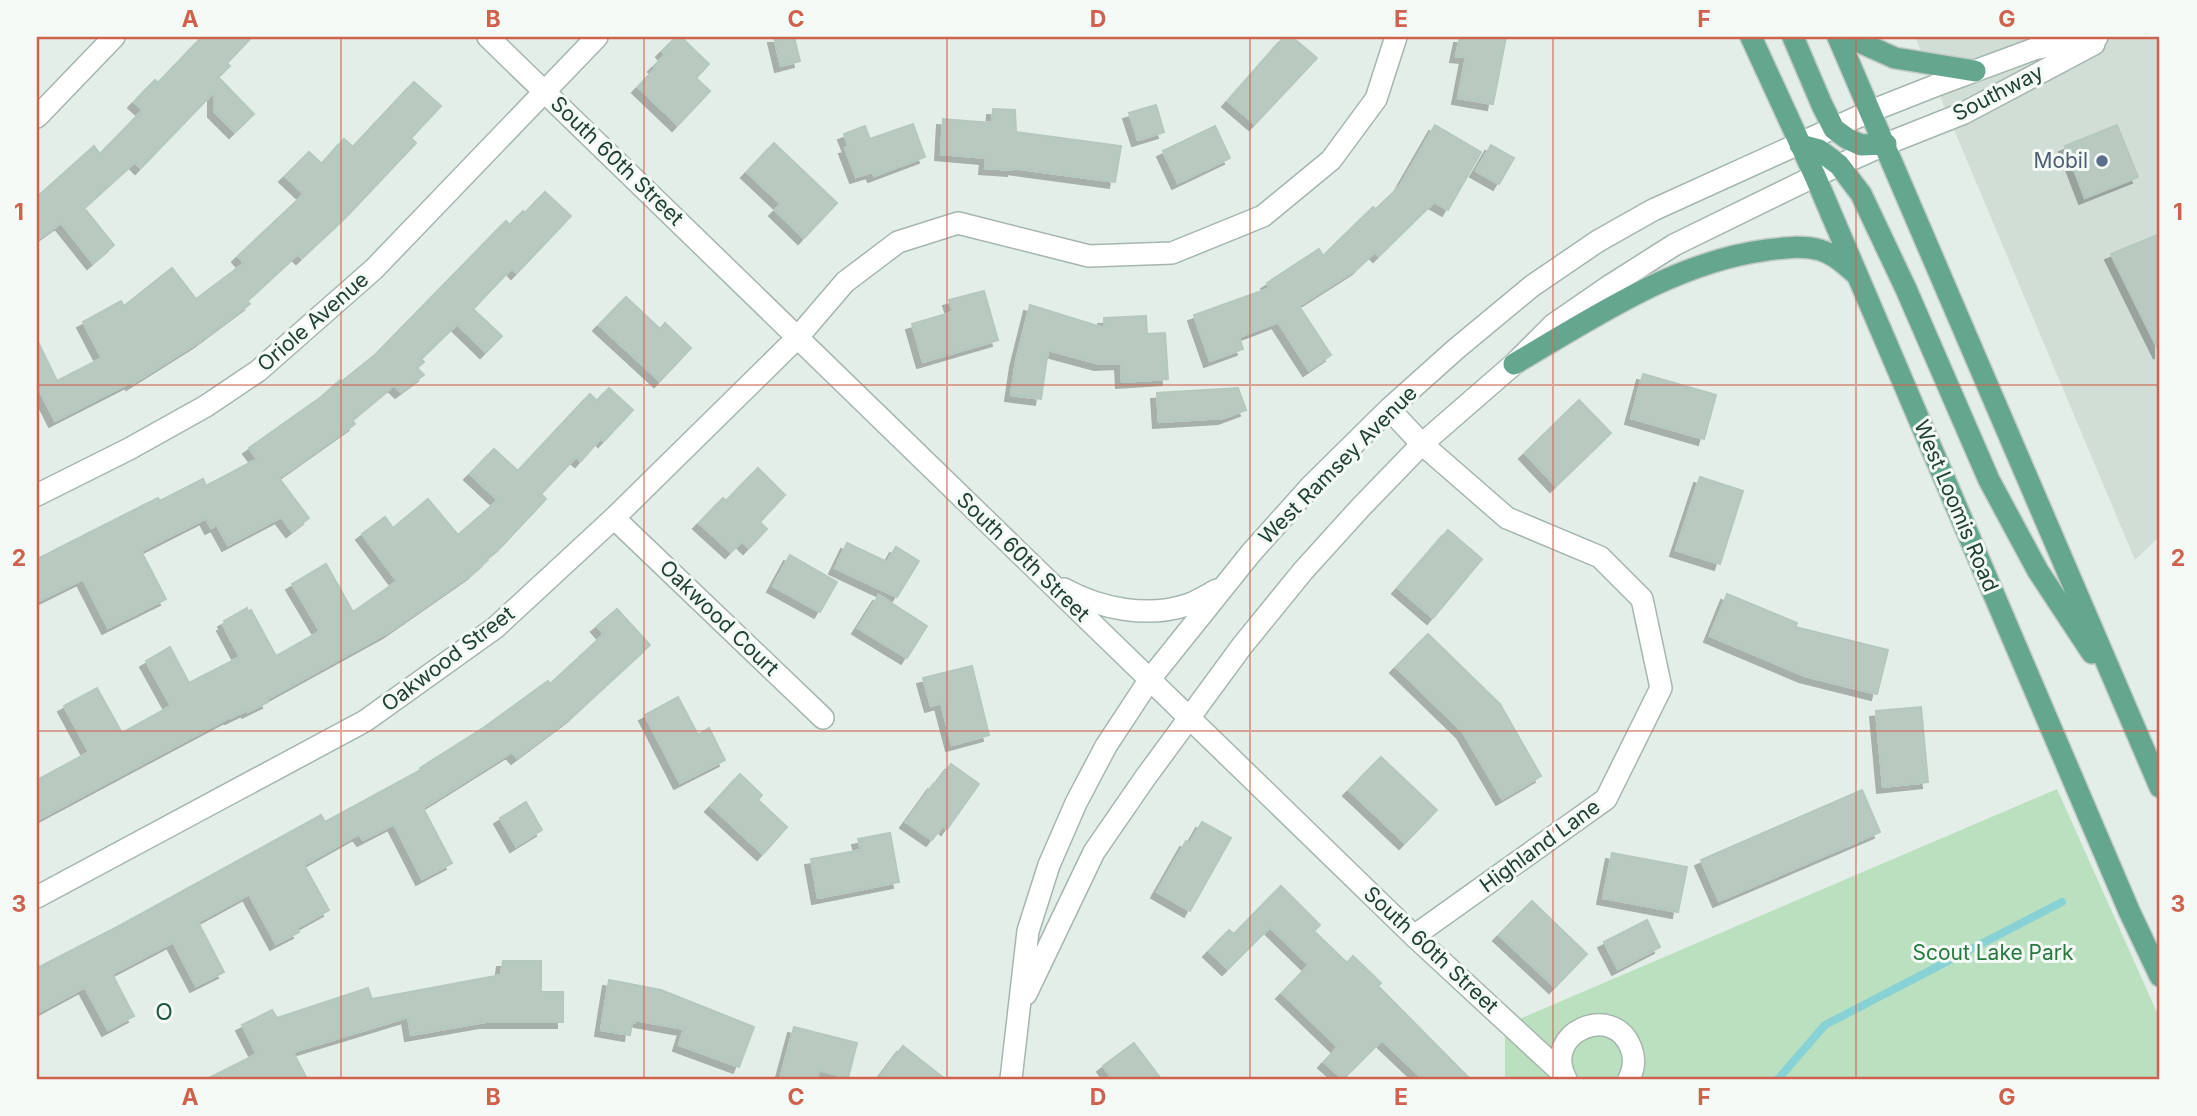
<svg xmlns="http://www.w3.org/2000/svg" width="2197" height="1116" font-family="Inter,sans-serif">
<style>
.built{fill:#d1ded6}
.green{fill:#bbe0c0}
.lines{fill:none;stroke-linecap:round;stroke-linejoin:round}
.stream{stroke:#88d2d6;stroke-width:8}
.building{fill:#b8c9c0;stroke:#b5c8be;stroke-width:2;filter:url(#shadow)}
.minor-casing{stroke:#a5b6ae;stroke-width:24}
.major-casing{stroke:#c1cac6;stroke-width:24}
.minor{stroke:#fff;stroke-width:21}
.major{stroke:#65a68e;stroke-width:21}
.grid{fill:none;stroke:#cf624e;stroke-width:2;stroke-opacity:0.55}
.service-dot{fill:#5c6f8a;stroke:#f4faf6;stroke-width:2.5}
.labels{text-anchor:middle;stroke-width:6;stroke-linejoin:round;paint-order:stroke}
.street-label{font-size:21px;fill:#214034;stroke:#f4faf6}
.service-label{font-size:21px;fill:#4e5e75;stroke:#f4faf6;text-anchor:end}
.park-label{font-size:21px;fill:#297a3f;stroke:#f4faf6}
.neighbourhood-label{font-size:23px;letter-spacing:2px;fill:#1c5440;stroke:#f4faf6}
.neatline{fill:none;stroke:#cf624e;stroke-width:2.5}
.grid-label{font-size:23px;text-anchor:middle;font-weight:bold;fill:#cf624e}
</style>
<defs>
<filter id="shadow"><feDropShadow dx="-6" dy="6" stdDeviation="0" flood-color="#0004"/></filter>
</defs>
<rect width="100%" height="100%" fill="#e3eee8"/>
<path class="built" d="M1915,37H2160V536L2135,560Z"/>
<path class="green" d="M2057,789L2160,1019V1079H1505V1025Z"/>
<g class="lines">
<path class="stream" d="M1778,1079L1825,1025L2062,902"/>
</g>
<path class="building" d="M202,37H252L227,63L230,66L218,77L254,114L235,132L214,111V92L141,168L135,162L84,208L114,245L93,263L61,223L37,240V197L94,146L100,154L143,110L134,102L155,80L158,83Z
M676,37H681L709,64L696,78L710,91L678,125L638,87L656,68L654,66L665,55L662,51Z
M774,37H794L800,61L781,66Z
M1284,37H1292L1317,58L1255,124L1228,101Z
M1460,37H1506L1493,104L1458,98L1466,57L1456,56Z
M414,82L441,106L411,138L416,143L347,216L302,258L298,254L247,301L250,304L199,342L132,384L131,382L55,421L37,385V340L57,381L102,358L83,322L121,301L124,306L172,268L196,299L244,263L238,256L304,194L285,176L309,152L322,164L344,139L353,147Z
M1156,105L1164,132L1138,140L1129,113Z
M993,109L1015,110L1016,132L1121,146L1115,182L1013,168V170L985,168L986,158L941,154L943,119L992,123Z
M913,124L925,157L874,176L872,172L856,177L845,148L849,147L844,134L865,126L870,139Z
M1435,125L1481,152L1448,210L1434,202L1379,256L1375,252L1357,269L1299,306L1331,355L1309,370L1278,322L1239,337L1243,349L1210,361L1194,315L1270,288L1267,283L1319,249L1323,256L1373,207L1376,209L1400,186Z
M2117,125L2138,177L2085,198L2065,146Z
M1215,126L1230,158L1178,183L1163,151Z
M774,143L837,203L804,238L775,210L781,204L747,172Z
M1491,145L1514,158L1499,184L1476,171Z
M545,192L571,216L517,273L512,268L473,309L502,336L486,352L457,324L421,359L424,362L417,368L424,375L401,392L394,385L352,420L355,424L279,478L309,518L292,531L281,517L228,545L217,525L211,528L206,518L141,551L166,599L108,628L83,579L37,602V559L144,505L158,498L160,501L203,479L206,486L257,459L249,448L321,397L340,380L341,382L376,354L506,221L510,225L523,211L525,213Z
M2160,234V353L2111,254Z
M984,291L998,340L923,362L912,324L953,312L949,300Z
M626,297L660,329L665,323L691,348L660,381L599,325Z
M1030,305L1104,328V318L1146,316L1147,334L1165,333L1168,379L1122,382L1121,363L1100,364L1048,350L1041,399L1011,395L1016,361Z
M1643,374L1716,395L1704,439L1631,418Z
M609,388L633,410L604,441L601,438L581,461L576,457L541,494L546,499L503,545L487,558L488,560L472,574L389,632L267,699L268,702L248,712L247,710L231,718L230,717L37,820V780L89,752L64,706L97,688L122,733L171,706L146,661L170,647L189,683L240,657L223,625L226,624L224,621L247,608L248,612L251,610L276,656L320,631L292,584L326,564L353,612L397,581L362,534L385,517L393,528L428,499L458,535L498,500L470,474L494,449L518,471L590,394L597,401Z
M1238,388L1246,410L1224,418L1159,422L1157,393Z
M1579,400L1611,433L1556,486L1525,453Z
M758,468L785,495L760,522L767,529L749,548L742,541L731,552L699,523L723,498L726,501Z
M1700,477L1743,491L1720,564L1676,550Z
M1448,530L1482,559L1433,618L1398,588Z
M847,543L887,562L896,547L919,561L897,597L835,568Z
M790,555L837,582L820,612L773,586Z
M1727,594L1797,623L1795,627L1888,650L1877,694L1805,676L1710,636Z
M879,595L927,626L907,658L858,628Z
M617,609L650,645L573,716L517,758L512,752L423,808L452,863L422,879L394,824L363,840L359,834L304,865L329,910L297,928L299,932L276,944L249,894L198,922L224,972L196,986L173,942L112,974L134,1016L108,1030L85,987L37,1013V968L121,925L321,815L325,822L421,770L420,768L483,728L548,681L550,684L604,634L597,626Z
M1428,634L1500,704L1541,776L1502,799L1463,732L1396,667Z
M972,666L989,735L952,745L941,703L931,706L923,678Z
M678,697L698,735L709,728L725,760L680,783L645,715Z
M1921,707L1928,782L1883,787L1876,711Z
M1381,757L1437,810L1405,843L1349,790Z
M951,764L979,784L947,829L943,826L932,840L906,822L934,783L936,784Z
M740,774L762,795L758,800L787,827L763,854L711,806Z
M1862,790L1880,832L1719,901L1701,860Z
M526,802L542,830L516,846L500,818Z
M1202,822L1231,838L1190,911L1157,892L1186,841L1190,843Z
M890,833L899,882L818,898L811,859L861,850L858,839Z
M1612,853L1687,867L1678,912L1603,898Z
M1281,886L1320,925L1314,931L1347,963L1353,956L1381,983L1378,986L1470,1079H1423L1382,1040L1343,1079L1324,1062L1338,1047L1282,993L1309,965L1270,927L1228,969L1209,951L1229,930L1234,934Z
M1532,901L1587,954L1555,987L1499,935Z
M1647,920L1660,947L1618,969L1604,942Z
M503,961H541V992H563V1022H485L411,1035L408,1017L293,1052L307,1079H207L257,1054L242,1025L272,1010L277,1018L368,988L372,999L501,975Z
M609,980L661,990L754,1027L739,1067L679,1045L684,1029L635,1020V1023H632L630,1035L601,1030Z
M794,1027L857,1043L848,1078L819,1070L817,1079H780Z
M1134,1043L1161,1079H1113L1103,1066Z
M903,1046L945,1079H878Z"/>
<g class="lines">
<g class="minor-casing">
<path id="minor" d="M488,37L1414,936L1562,1073
M37,117L114,37
M1389,409L1422,444L1507,518L1600,557L1642,599L1661,688L1606,799L1414,936
M37,495L129,449L206,406L258,371L374,269L597,37
M614,518L823,718
M1064,589C1101,609 1147,618 1187,605C1197,602 1207,595 1217,590
M37,897L365,721L495,628L614,518L797,338L845,282L898,242L958,223L1089,256L1172,253L1263,216L1331,160L1376,99L1396,37
M1026,994L1094,852L1145,778L1242,646L1303,571L1361,507L1422,444L1514,364L1553,325L1611,285L1674,245L1815,176L1886,144L1964,113L2094,44
M1011,1079L1028,931L1049,865L1076,803L1106,746L1150,679L1251,553L1311,486L1389,409L1456,349L1532,286L1598,241L1653,210L1871,111L1937,85L2034,49L2097,37
M1566,1079C1541,1033 1613,1001 1631,1048C1635,1058 1634,1069 1629,1079"/>
</g>
<g class="major-casing">
<path id="major" d="M1751,37L1815,176L2130,913L2160,976
M1793,37L1822,105L1834,129L1848,139L1861,145L1886,144
M1838,37L2160,787
M1848,37L1895,58L1975,71
M1800,145L1819,150L1839,165L1861,194L1906,289L1989,480L2038,571L2092,653
M1514,364C1593,318 1674,262 1767,250C1784,248 1802,245 1820,250C1834,254 1844,264 1855,273"/>
</g>
<use href="#minor" class="minor"/>
<use href="#major" class="major"/>
</g>
<path class="grid" d="M341,37V1079M644,37V1079M947,37V1079M1250,37V1079M1553,37V1079M1856,37V1079M37,385H2160M37,731H2160"/>
<circle class="service-dot" cx="2102" cy="161" r="7"/>
<g class="labels">
<g class="street-label">
<text transform="translate(1998 93) rotate(-27)" y="7">Southway</text>
<text transform="translate(617 161) rotate(44)" y="7">South 60th Street</text>
<text transform="translate(313 322) rotate(-41)" y="7">Oriole Avenue</text>
<text transform="translate(1338 465) rotate(-45)" y="7">West Ramsey Avenue</text>
<text transform="translate(1956 506) rotate(67)" y="7">West Loomis Road</text>
<text transform="translate(1023 557) rotate(44)" y="7">South 60th Street</text>
<text transform="translate(719 618) rotate(44)" y="7">Oakwood Court</text>
<text transform="translate(448 659) rotate(-37)" y="7">Oakwood Street</text>
<text transform="translate(1540 846) rotate(-36)" y="7">Highland Lane</text>
<text transform="translate(1431 950) rotate(43)" y="7">South 60th Street</text>
</g>
<g class="service-label">
<text x="2088" y="168">Mobil</text>
</g>
<g class="park-label">
<text x="1993" y="960">Scout Lake Park</text>
</g>
<g class="neighbourhood-label">
<text x="165" y="1020">O</text>
</g>
</g>
<rect width="2197" height="1116" fill="none" stroke="#f4faf6" stroke-width="77"/>
<rect x="38" y="38" width="2120" height="1040" class="neatline"/>
<g class="grid-label">
<text x="190" y="27">A</text>
<text x="493" y="27">B</text>
<text x="796" y="27">C</text>
<text x="1098" y="27">D</text>
<text x="1401" y="27">E</text>
<text x="1704" y="27">F</text>
<text x="2007" y="27">G</text>
<text x="19" y="220">1</text>
<text x="2178" y="220">1</text>
<text x="19" y="566">2</text>
<text x="2178" y="566">2</text>
<text x="19" y="912">3</text>
<text x="2178" y="912">3</text>
<text x="190" y="1105">A</text>
<text x="493" y="1105">B</text>
<text x="796" y="1105">C</text>
<text x="1098" y="1105">D</text>
<text x="1401" y="1105">E</text>
<text x="1704" y="1105">F</text>
<text x="2007" y="1105">G</text>
</g>
</svg>
